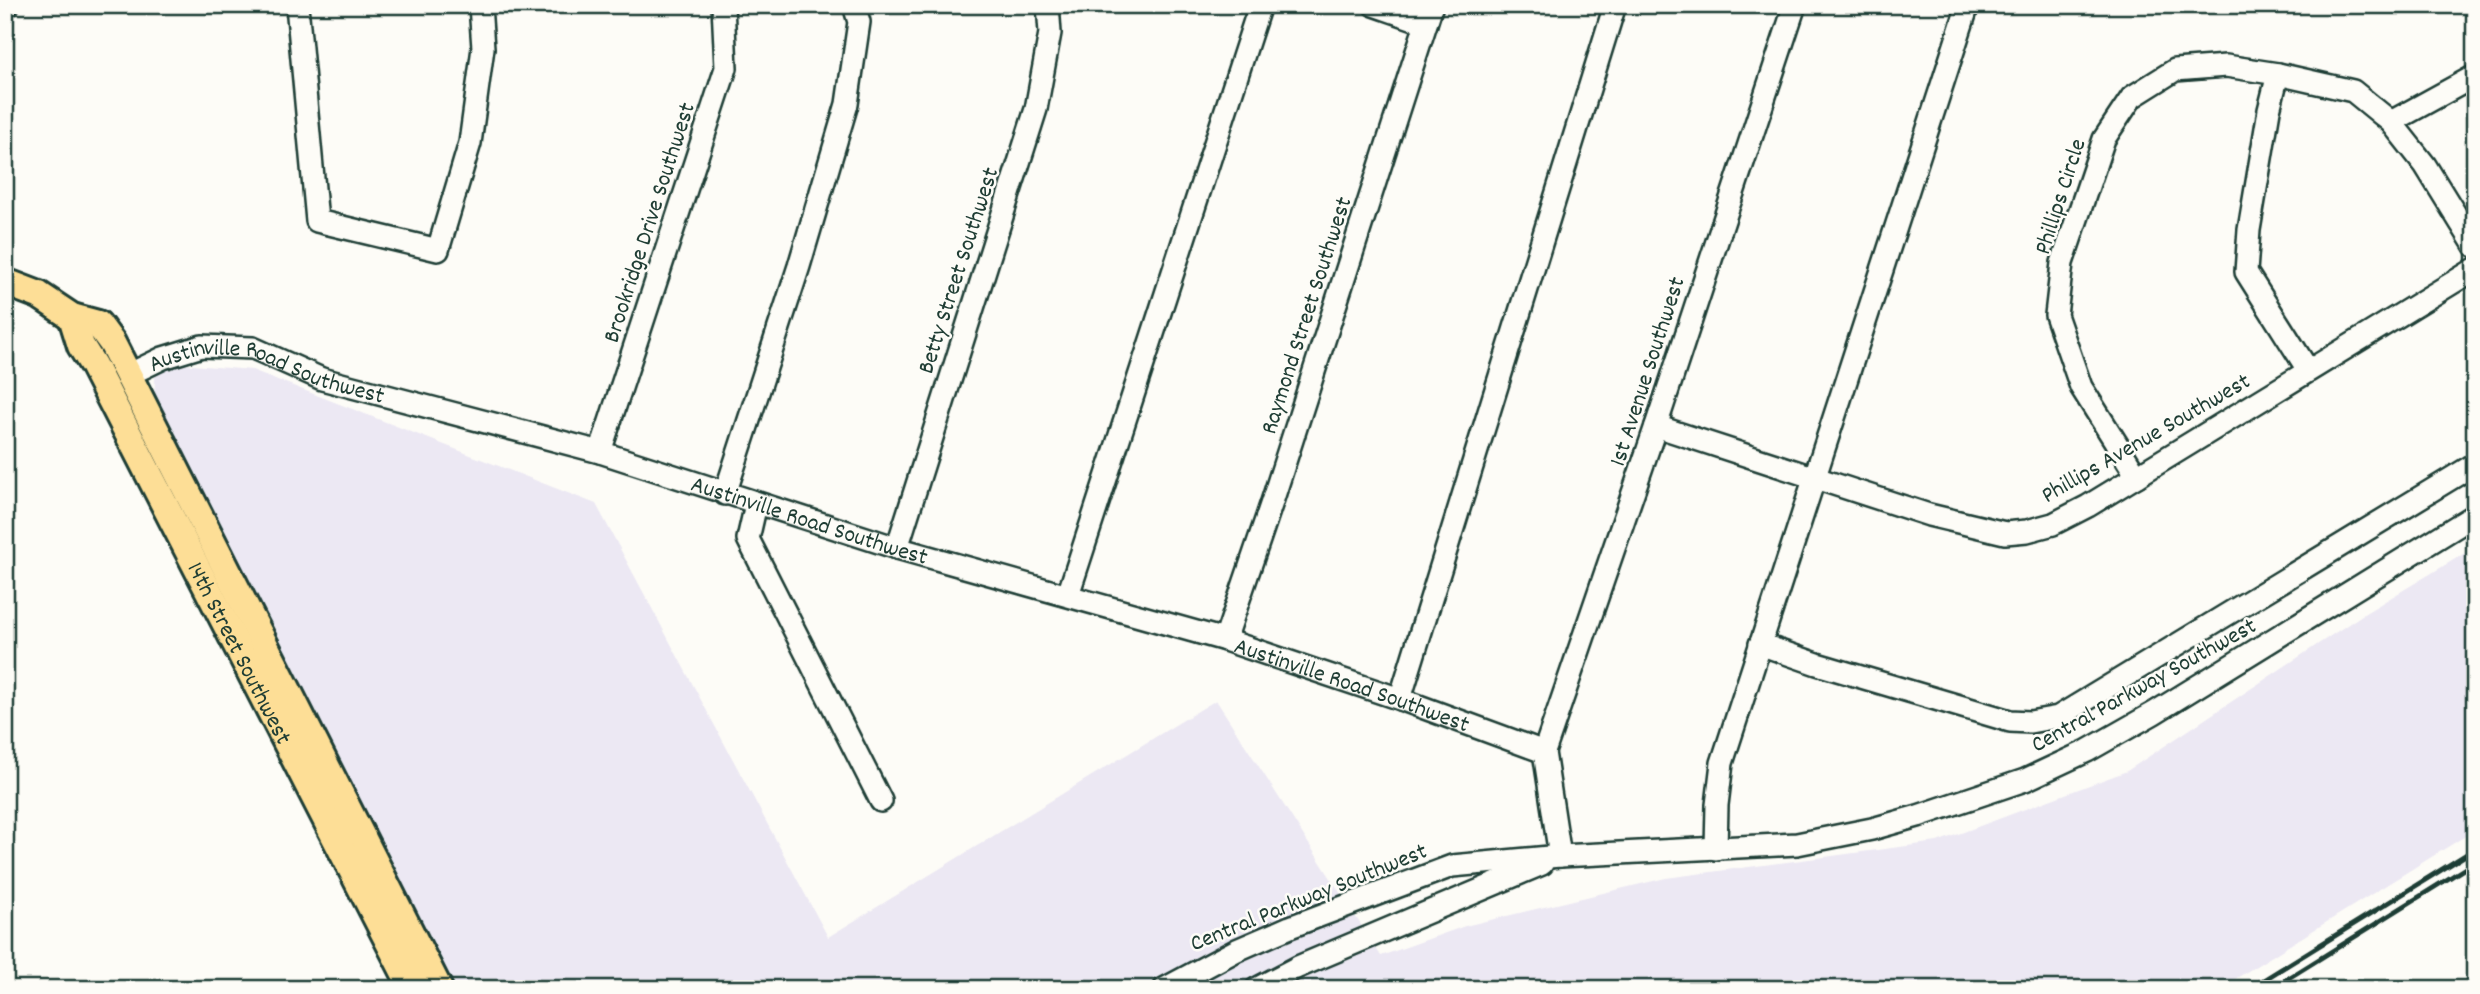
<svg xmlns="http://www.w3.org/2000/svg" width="2480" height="994" font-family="Dekko,sans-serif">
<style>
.built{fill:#ece8f3}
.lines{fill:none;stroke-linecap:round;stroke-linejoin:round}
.minor-casing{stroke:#1f3d34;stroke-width:26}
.major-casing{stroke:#1f3d34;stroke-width:32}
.minor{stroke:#fdfcf7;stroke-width:21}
.major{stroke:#fdde96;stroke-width:26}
.rail{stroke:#1f3d34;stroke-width:5}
.labels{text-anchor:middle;stroke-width:5;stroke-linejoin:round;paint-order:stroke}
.street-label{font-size:24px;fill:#1f3d34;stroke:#fdfcf7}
</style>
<rect width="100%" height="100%" fill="#fdfcf7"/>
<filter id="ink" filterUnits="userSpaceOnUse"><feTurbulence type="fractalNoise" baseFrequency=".0143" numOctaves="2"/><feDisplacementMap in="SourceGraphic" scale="14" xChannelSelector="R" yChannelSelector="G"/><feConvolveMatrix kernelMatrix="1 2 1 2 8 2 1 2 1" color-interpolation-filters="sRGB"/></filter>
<g filter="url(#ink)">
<path class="built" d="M156,362L252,370L596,504L828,937L1216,700L1381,956L1465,926L1666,878L1937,842L2127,771L2362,615L2475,547V830L2219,989H451L154,399Z"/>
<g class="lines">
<g class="minor-casing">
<g id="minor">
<path d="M297,5L317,221L438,250L470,143L483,48L480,5"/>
<path d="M1374,5L1426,23"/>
<path d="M5,6L8,5"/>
<path d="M2278,74L2269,110L2249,230L2246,272L2308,370"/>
<path d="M2391,122L2475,76"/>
<path id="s1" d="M130,374L163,358L202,346L253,348L322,379L600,452L897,548L1225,640L1400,699L1544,752"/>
<path d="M1656,426L1929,515L2005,533L2027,531L2053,524L2088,506L2475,269"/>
<path d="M600,452L726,68L723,5"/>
<path d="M2137,476L2081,387L2056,315L2062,263L2104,139L2132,97L2175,70L2226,66L2278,74L2353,91L2391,122L2425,165L2475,246"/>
<path d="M725,494L799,266L847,104L859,22L854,5"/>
<path d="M756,504L748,539L881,801"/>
<path d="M897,548L1036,109L1050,33L1048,5"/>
<path d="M1068,595L1260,5"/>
<path d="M1225,640L1272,502L1432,5"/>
<path d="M1760,644L1817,664L2010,721L2030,722L2058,717L2475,464"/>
<path d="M1400,699L1615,5"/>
<path d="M1716,849L1717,805L1722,763L1968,5"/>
<path d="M1560,856L1544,752L1656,426L1795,5"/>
<path d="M1164,989L1237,950L1290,927L1452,866L1560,856L1797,844L1872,829L1918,816L2025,780L2087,751L2154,713L2475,515"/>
<path d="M1256,989L1298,967L1542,864"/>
</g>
</g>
<g class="major-casing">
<g id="major">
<path d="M5,282L39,295L72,317L98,324L112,343L439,989"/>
<path id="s2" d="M72,317L81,346L93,365L413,989"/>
</g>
</g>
<use href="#minor" class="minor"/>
<use href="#major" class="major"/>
<path class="rail" d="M2249,989L2475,849
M2271,989L2475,862"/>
</g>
</g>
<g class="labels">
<g class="street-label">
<text transform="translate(2059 196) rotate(-72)" y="8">Phillips Circle</text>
<text transform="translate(648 222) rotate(-72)" y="8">Brookridge Drive Southwest</text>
<text transform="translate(957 270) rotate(-72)" y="8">Betty Street Southwest</text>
<text transform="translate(1305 315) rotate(-72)" y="8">Raymond Street Southwest</text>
<text transform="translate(1646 371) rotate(-72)" y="8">1st Avenue Southwest</text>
<text dy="8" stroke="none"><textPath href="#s1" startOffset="145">Austinville Road Southwest</textPath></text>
<text transform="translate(2145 437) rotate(-30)" y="8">Phillips Avenue Southwest</text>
<text dy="8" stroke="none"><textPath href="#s1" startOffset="712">Austinville Road Southwest</textPath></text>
<text dy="8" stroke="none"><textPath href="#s2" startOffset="376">14th Street Southwest</textPath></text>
<text dy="8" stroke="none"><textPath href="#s1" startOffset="1279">Austinville Road Southwest</textPath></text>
<text transform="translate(2143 684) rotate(-29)" y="8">Central Parkway Southwest</text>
<text transform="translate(1308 896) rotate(-22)" y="8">Central Parkway Southwest</text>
</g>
</g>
<rect width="2480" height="994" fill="none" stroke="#fdfcf7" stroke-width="28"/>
<rect x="14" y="14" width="2452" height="966" fill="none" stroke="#1f3d34" stroke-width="2.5" filter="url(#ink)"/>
</svg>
